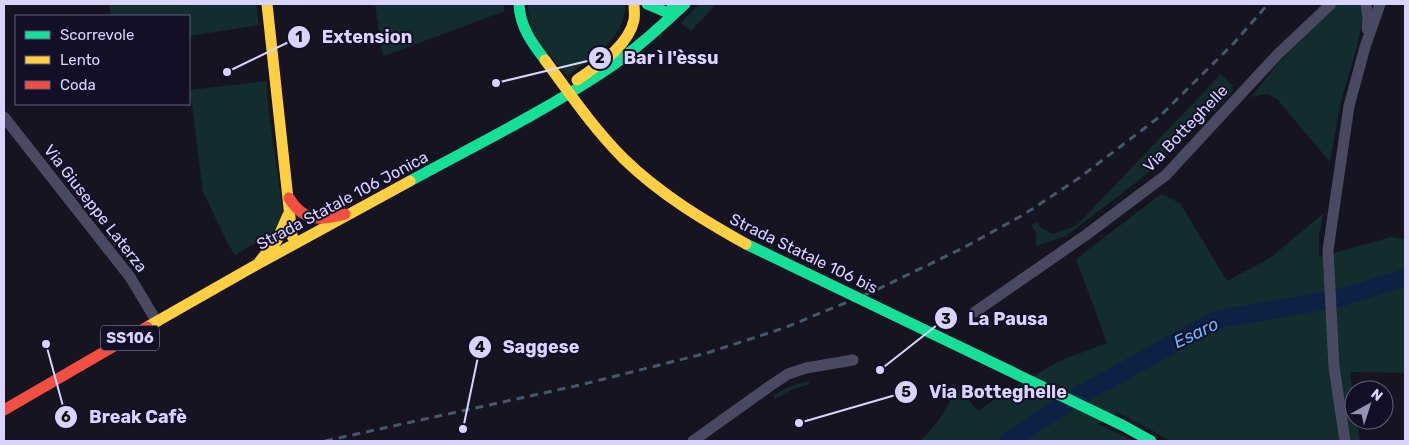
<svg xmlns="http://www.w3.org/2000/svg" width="1409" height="445" font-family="Rubik,sans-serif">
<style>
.green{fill:#132c2d}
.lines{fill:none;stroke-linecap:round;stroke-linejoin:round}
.river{stroke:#0d2144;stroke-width:18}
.street{stroke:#4a4962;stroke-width:11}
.fast{stroke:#16e098;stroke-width:11}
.slow{stroke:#ffcf43;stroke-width:11}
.jam{stroke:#f24e42;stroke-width:11}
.rail{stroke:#43596b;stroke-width:3;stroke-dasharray:8 6;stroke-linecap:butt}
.fast-bridge{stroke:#16e098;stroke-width:11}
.slow-bridge{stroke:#ffcf43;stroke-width:11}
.labels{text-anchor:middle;stroke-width:4;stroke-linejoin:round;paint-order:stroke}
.shield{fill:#130f26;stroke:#9e99be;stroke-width:1}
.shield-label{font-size:15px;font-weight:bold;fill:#d9d4ff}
.street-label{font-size:16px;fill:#d9d4ff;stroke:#130f26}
.water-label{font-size:18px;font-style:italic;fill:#62b6ff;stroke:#130f26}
.leader{fill:none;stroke:#d9d4ff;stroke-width:2}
.callout-dot{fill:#d9d4ff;stroke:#130f26;stroke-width:2}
.mark-label{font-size:15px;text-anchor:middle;font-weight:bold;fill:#111}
.callout-label{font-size:18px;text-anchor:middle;font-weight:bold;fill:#d9d4ff;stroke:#130f26;stroke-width:4;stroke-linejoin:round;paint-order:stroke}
</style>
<rect width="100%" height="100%" fill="#161421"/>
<path class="green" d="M109,4H256L259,25L189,36V16H111Z
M375,4H503L505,11L384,56L382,53Z
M528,4H626V5C623,40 594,57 567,76C551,55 526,32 528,4Z
M699,4H716L691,31L681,23Z
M1338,4H1362C1365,29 1349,72 1342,98C1337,119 1334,141 1330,162L1277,99L1267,94L1251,97L1280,61Z
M1221,74L1233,86L1231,89L1234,90L1162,161L1138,181L1066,236L1036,246V232L1031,225L1038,222L1041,228L1053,234L1077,225Z
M267,81L268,105L283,213L275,231L235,255L228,244L203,192L190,90Z
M1161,194L1180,203L1227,281L1270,258L1324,213L1319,233V257L1391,237L1405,239V373L1350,372L1354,402V420H1357L1360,441H1171L1117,412L1098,424L1134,441H920C936,425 950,408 955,385L978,411L996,398L1059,361L1107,343L1076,259Z
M808,381L810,384L791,390L775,399L774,395L790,386Z"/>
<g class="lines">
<path class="river" d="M1008,441L1080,395L1216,320L1339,298L1405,278"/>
<path class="street" d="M1366,4L1368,18L1367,29
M4,117L130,277L157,322
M975,312L1086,235L1166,175L1277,55L1331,4
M693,441L770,386L788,374L806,368L853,360
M1345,441L1334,367L1328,250L1349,106L1365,47L1380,4"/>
<path class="fast" d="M519,4C520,27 532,43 545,60
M647,4L673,15L672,4
M410,181C474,146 541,113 603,72C633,52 659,28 685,4"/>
<path class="slow" d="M267,4L292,236L296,243
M577,80C598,65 628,47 634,20C635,15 634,9 634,4
M260,261L277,240L288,215
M147,327L256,265L410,181"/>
<path class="jam" d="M289,198C304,222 320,221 345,214
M4,410L147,327"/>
<path class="rail" d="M325,441L580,385L707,353L784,328L874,291L963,248L1023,215L1079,178L1158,118L1234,43L1268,4"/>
<path class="fast-bridge" d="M746,244L1124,426L1151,441"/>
<path class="slow-bridge" d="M545,60C570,94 594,129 624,159C660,194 703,220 746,244"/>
</g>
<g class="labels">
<rect class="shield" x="101" y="325.5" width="58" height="25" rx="4"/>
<g class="shield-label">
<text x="130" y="343">SS106</text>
</g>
<g class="street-label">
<text transform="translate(1185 128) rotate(-46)" y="6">Via Botteghelle</text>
<text transform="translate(342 200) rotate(-28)" y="6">Strada Statale 106 Jonica</text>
<text transform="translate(96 208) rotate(52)" y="6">Via Giuseppe Laterza</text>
<text transform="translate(804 253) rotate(26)" y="6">Strada Statale 106 bis</text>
</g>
<g class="water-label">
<text transform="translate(1196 333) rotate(-26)" y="6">Esaro</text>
</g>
</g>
<path class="leader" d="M227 72L299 37M496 83L600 58M880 370L946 318M463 429L480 347M799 423L906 392M46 344L66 417"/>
<g class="callout-dot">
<circle cx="227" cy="72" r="5"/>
<circle cx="496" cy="83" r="5"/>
<circle cx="880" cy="370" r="5"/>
<circle cx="463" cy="429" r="5"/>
<circle cx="799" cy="423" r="5"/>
<circle cx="46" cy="344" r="5"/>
<circle cx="299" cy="37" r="12"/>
<circle cx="600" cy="58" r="12"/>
<circle cx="946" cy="318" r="12"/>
<circle cx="480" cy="347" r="12"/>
<circle cx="906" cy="392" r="12"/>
<circle cx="66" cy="417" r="12"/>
</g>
<g class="mark-label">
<text x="299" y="42">1</text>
<text x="600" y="63">2</text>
<text x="946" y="324">3</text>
<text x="480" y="352">4</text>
<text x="906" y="397">5</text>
<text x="66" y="422">6</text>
</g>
<g class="callout-label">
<text x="367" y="43">Extension</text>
<text x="671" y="64">Bar ì l'èssu</text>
<text x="1008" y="325">La Pausa</text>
<text x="541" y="353">Saggese</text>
<text x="998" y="398">Via Botteghelle</text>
<text x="138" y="423">Break Cafè</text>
</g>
<rect width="1409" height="445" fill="none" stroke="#d9d4ff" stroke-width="10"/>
<rect x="15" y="15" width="175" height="90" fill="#130f26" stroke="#625e7d"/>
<rect x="25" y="31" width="25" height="8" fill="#16e098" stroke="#625e7d"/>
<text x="60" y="40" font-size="15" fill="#d9d4ff">Scorrevole</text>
<rect x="25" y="56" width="25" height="8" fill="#ffcf43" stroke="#625e7d"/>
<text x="60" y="65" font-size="15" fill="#d9d4ff">Lento</text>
<rect x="25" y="81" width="25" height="8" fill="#f24e42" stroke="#625e7d"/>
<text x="60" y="90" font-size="15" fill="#d9d4ff">Coda</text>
<g transform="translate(1369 405) rotate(39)"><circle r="24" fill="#130f26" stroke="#625e7d"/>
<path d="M0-4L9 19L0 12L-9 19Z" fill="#9591b1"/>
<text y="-8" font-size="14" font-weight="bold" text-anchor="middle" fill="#d9d4ff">N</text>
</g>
</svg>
